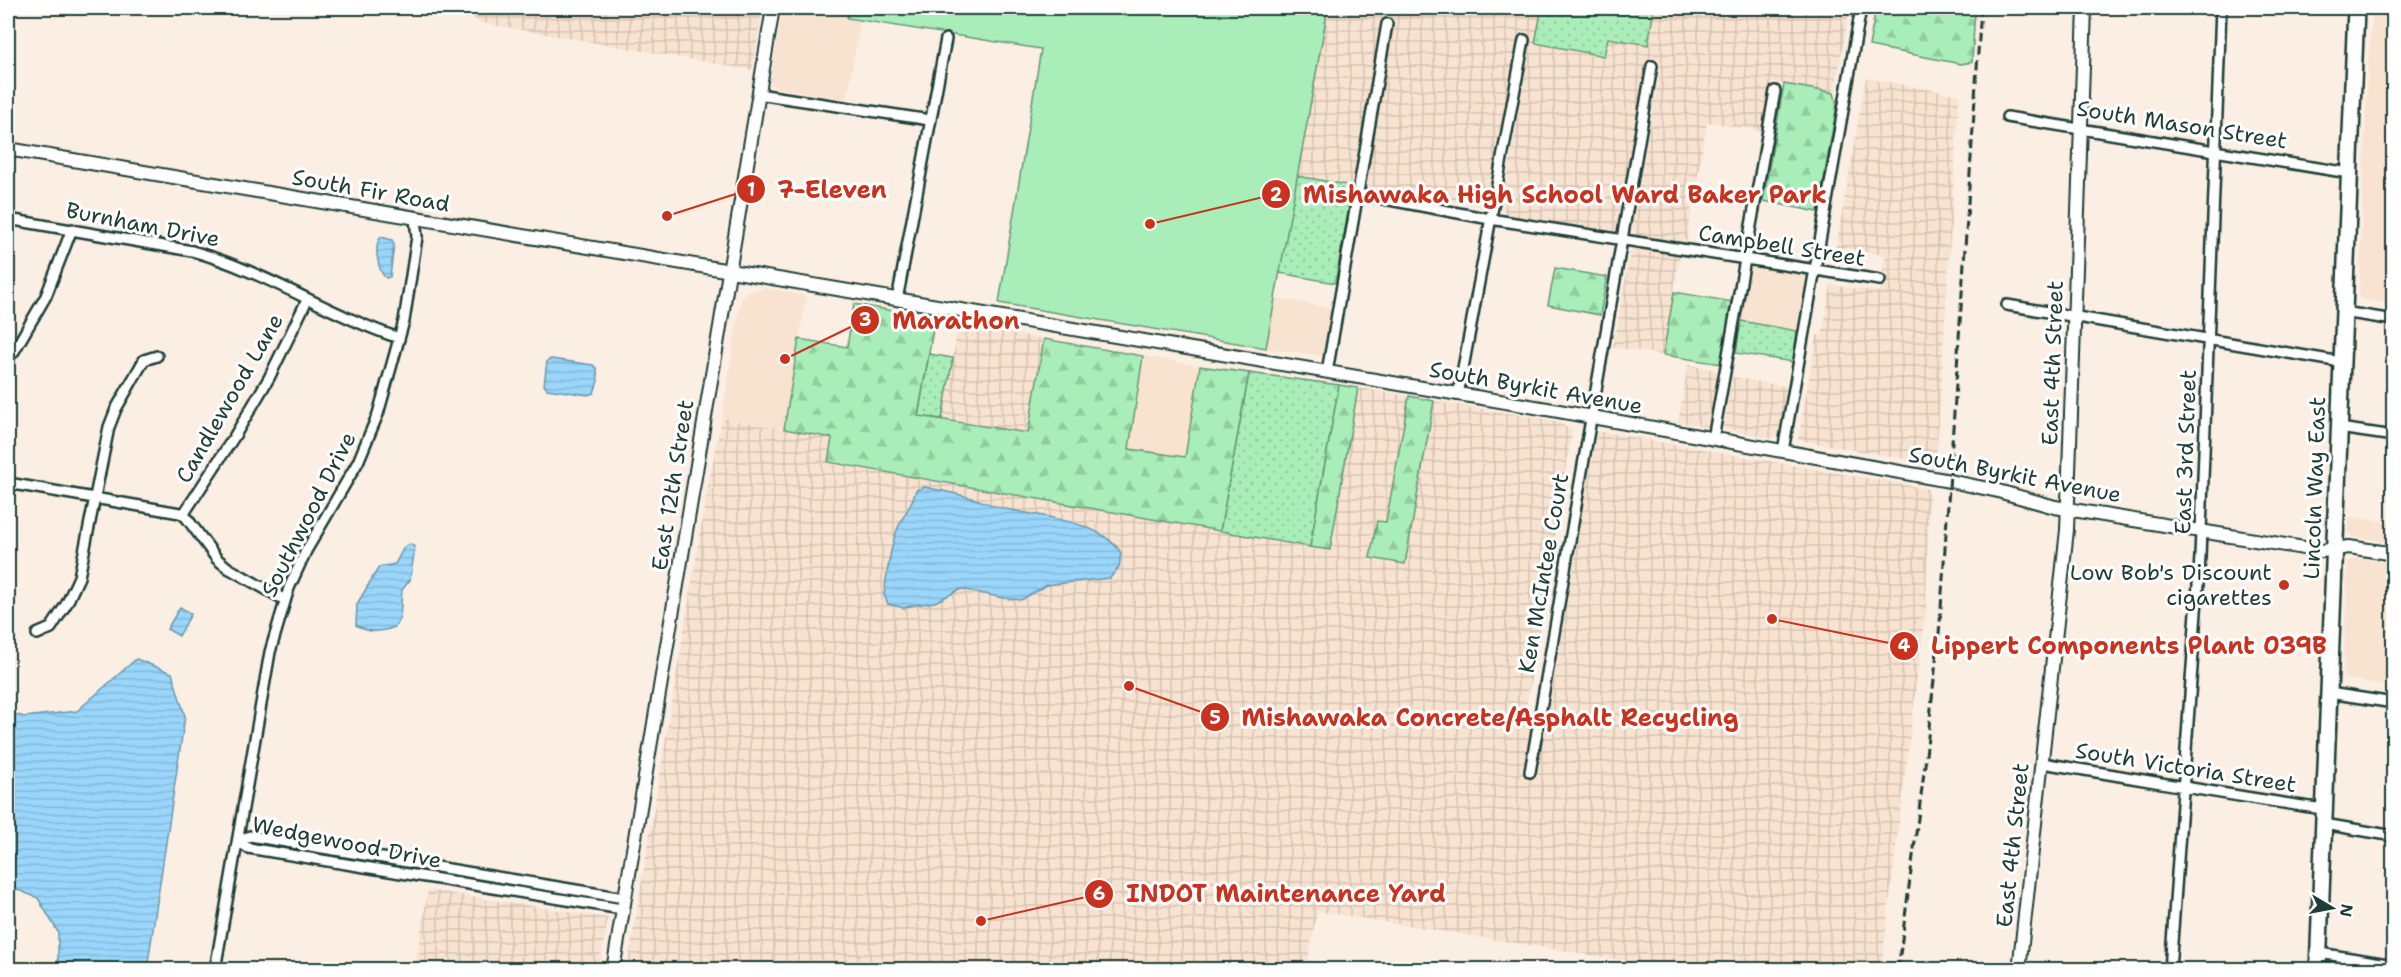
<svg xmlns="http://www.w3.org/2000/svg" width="2401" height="977" font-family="'Shantell Sans',sans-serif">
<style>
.built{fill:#f8e2d0}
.industrial{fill:url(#industrial-grid)}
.grass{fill:url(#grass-dots);stroke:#649576;stroke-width:1.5}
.forest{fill:url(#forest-firs);stroke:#649576;stroke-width:1.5}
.garden{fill:#a9edb8;stroke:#649576;stroke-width:1.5}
.water{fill:url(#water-rules);stroke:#6998ab;stroke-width:1.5}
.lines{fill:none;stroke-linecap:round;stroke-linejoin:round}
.minor-casing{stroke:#1f3d34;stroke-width:14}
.tertiary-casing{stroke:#1f3d34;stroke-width:16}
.primary-casing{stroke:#1f3d34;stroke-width:20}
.minor{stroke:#fff;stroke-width:9}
.tertiary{stroke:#fff;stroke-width:12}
.primary{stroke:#fff;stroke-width:15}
.rail{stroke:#1f3d34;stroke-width:3;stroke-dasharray:9 4.5;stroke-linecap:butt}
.poi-dot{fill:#c8321e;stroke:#fff;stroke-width:2}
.labels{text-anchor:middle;stroke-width:6;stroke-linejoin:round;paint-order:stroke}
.street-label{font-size:22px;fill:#1f3d34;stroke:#fff}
.poi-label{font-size:22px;fill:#1f3d34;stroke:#fff;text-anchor:end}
.leader{fill:none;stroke:#c8321e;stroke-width:2}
.callout-dot{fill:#c8321e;stroke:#fff;stroke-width:2}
.mark-label{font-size:18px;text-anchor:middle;font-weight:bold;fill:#fff}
.callout-label{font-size:24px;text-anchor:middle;font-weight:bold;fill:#c8321e;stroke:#fff;stroke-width:6;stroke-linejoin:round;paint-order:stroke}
</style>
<defs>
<pattern id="industrial-grid" width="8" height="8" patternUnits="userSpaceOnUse" patternTransform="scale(1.5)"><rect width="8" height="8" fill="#f8e2d0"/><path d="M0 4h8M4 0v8" fill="none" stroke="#d4c3b3"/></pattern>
<pattern id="grass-dots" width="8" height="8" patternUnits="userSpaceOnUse" patternTransform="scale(1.5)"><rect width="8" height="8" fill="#a9edb8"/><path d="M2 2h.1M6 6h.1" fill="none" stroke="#91cc9f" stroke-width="1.8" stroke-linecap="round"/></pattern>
<pattern id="forest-firs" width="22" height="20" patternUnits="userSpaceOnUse" patternTransform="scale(1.5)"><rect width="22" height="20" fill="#a9edb8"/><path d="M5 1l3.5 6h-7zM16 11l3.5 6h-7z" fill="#91cc9f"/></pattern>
<pattern id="water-rules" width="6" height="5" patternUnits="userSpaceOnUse" patternTransform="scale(1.5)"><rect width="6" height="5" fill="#9ad5fb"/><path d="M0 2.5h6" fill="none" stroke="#84b8d8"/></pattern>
</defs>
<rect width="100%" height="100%" fill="#fbeee3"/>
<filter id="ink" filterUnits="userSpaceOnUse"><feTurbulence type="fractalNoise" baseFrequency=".0167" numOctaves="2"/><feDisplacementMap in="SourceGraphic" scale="12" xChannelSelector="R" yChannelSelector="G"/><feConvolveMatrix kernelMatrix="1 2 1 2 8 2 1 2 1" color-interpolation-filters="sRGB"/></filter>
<g filter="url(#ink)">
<path class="built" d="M783,8H849L847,18L860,21L847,99L774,87L770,82Z
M2373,8H2393V305L2359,298L2368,63Z
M1753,266L1805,274L1806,277L1797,331L1741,321L1751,269Z
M767,288L806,296L784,429L722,418L740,304L746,292Z
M1275,298L1331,308L1323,356L1266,348Z
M1143,356L1200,366L1185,457L1129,449Z
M2349,517L2393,523V543L2352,536L2349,532Z
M2356,558L2393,564L2391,686L2343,678L2348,561Z"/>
<path class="industrial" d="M466,8H763L752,70L477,22Z
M1328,8H1542L1535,43L1604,55L1608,38L1648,44L1654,8H1850L1834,93L1771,82L1762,131L1707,122L1686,243L1636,235L1632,227L1661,63L1646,60L1617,228L1611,232L1505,214L1502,208L1531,42L1517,40L1487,207L1364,185L1394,19L1383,17L1353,186L1297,176Z
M1866,78L1959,95L1936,464L1798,440L1817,335L1822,336L1831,285L1879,292L1885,255L1836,247Z
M1636,248L1680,254L1663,355L1613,347L1631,250Z
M959,322L1044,339L1029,433L942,419Z
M1688,365L1720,371L1711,424L1708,427L1678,422Z
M1732,377L1788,387L1781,427L1777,435L1772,438L1725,429L1724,426Z
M1358,388L1409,396L1386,522L1377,521L1405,564L1434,401L1556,421L1572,431L1523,726L1545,731L1597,431L1929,489L1926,606L1881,969H1677L1317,911L1306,969L627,970L708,486L722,418L832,438L828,463L1329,550Z
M428,890L608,918L599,969H415Z"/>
<path class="grass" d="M1542,8H1654L1648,45L1608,38L1604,56L1535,43Z
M1297,176L1353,186L1335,283L1279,273Z
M1741,321L1797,331L1793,362L1736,353Z
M929,354L953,358L942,419L918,416Z
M1249,373L1339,385L1310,547L1220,531Z"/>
<path class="forest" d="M1876,8H1975L1972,62L1961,64L1869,46Z
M1784,84L1834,93L1837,105L1818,212L1763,201Z
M1555,268L1607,277L1600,315L1548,305Z
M1674,292L1733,302L1721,364L1663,355Z
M854,304L935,318L918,416L1028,433L1044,339L1143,356L1129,449L1185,457L1200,366L1249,373L1220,531L828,462L832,438L784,429L799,339L847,347Z
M1339,385L1358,388L1330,550L1310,547Z
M1409,396L1434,401L1405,564L1370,558L1377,521L1386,522Z"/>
<path class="garden" d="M849,8H1328L1266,348L999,303L1041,49L847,18Z"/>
<path class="water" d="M381,237L392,240L394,244L390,277L386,278C378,272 373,245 381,237Z
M551,359L593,365L597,369L598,381L594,393L588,395L547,389L544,385L547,361Z
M925,487C942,491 959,494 975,499C985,502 995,507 1006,509C1041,517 1100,520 1121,553L1119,567L1110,578L1047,585L1021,600L1003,598L961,589L935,602L914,605L904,608L888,604L884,595C887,575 889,553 896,533C901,517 913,505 916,490Z
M410,544L415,547L410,580L402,590L400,617L395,627C380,632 370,634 356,625L357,604L379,567L395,564L404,547Z
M180,607L191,614L179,636L167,629Z
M136,659L172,673L185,716L147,969H58V932L38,898L8,886V712L24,717L77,711Z"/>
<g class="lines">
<g class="minor-casing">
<path id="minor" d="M758,94L930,120
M2007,117L2349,173
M1358,194L1490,219L1880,280
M8,219L192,251C265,271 327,314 399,338
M897,300L946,39
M2007,305L2341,362
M2343,312L2394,320
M8,355L13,353L46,296L72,229
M1327,372L1387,24
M1458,395L1524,40
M2339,428L2394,436
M1713,439L1775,91
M1783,451L1861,8
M8,483L180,513L186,517L217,559L228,568L285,600
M183,515L234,437L269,378L307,300
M37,634L51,628L67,603L79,577L109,427L116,409L144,360L157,356
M2329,693L2394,703
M2042,763C2136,778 2230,796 2324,809
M1530,772L1652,66
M2324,824L2394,836
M238,841L250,836L624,898
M238,841L248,848L622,909
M2319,953L2394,965
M215,970L270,652L289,588L306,551L358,462L378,414L404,321L417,237L415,219
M2170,970L2200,557L2221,8"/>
</g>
<g class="tertiary-casing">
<path id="tertiary" d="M8,149L1553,410L1950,481L1998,491L2055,507L2322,551L2349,547L2394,554
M613,970L773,8
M2019,970L2067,530L2085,8"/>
</g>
<g class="primary-casing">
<path id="primary" d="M2318,970L2356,8"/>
</g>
<use href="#minor" class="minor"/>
<use href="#tertiary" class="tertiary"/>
<use href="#primary" class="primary"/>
<path class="rail" d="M1898,970L1925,765L1940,623L1981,8"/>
</g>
</g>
<circle class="poi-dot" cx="2284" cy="585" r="6"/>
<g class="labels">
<g class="street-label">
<text transform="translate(2182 124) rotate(9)" y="8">South Mason Street</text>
<text transform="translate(371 190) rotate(10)" y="8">South Fir Road</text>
<text transform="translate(143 224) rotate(11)" y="8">Burnham Drive</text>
<text transform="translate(1782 245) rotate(9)" y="8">Campbell Street</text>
<text transform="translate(2052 363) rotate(-88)" y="8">East 4th Street</text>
<text transform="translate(1536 387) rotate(10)" y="8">South Byrkit Avenue</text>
<text transform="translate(229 398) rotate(-60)" y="8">Candlewood Lane</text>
<text transform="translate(2185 452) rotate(-88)" y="8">East 3rd Street</text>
<text transform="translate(2015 474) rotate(11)" y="8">South Byrkit Avenue</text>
<text transform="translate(672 485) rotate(-81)" y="8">East 12th Street</text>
<text transform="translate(2314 488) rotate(-88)" y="8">Lincoln Way East</text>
<text transform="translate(308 514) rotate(-63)" y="8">Southwood Drive</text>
<text transform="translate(1543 573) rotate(-80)" y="8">Ken McIntee Court</text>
<text transform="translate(2186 767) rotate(9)" y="8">South Victoria Street</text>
<text transform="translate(347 842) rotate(11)" y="8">Wedgewood Drive</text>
<text transform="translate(2012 845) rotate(-84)" y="8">East 4th Street</text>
</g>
<g class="poi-label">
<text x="2272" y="580">Low Bob's Discount<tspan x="2272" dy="25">cigarettes</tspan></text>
</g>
</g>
<path class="leader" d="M667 216L751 189M1150 224L1276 194M785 359L865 320M1772 619L1904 646M1129 686L1215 717M981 921L1099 894"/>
<g class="callout-dot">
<circle cx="667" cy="216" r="6"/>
<circle cx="1150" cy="224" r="6"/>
<circle cx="785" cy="359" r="6"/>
<circle cx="1772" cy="619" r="6"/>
<circle cx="1129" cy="686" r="6"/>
<circle cx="981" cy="921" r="6"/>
<circle cx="751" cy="189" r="15"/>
<circle cx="1276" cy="194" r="15"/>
<circle cx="865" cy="320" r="15"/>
<circle cx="1904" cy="646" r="15"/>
<circle cx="1215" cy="717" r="15"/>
<circle cx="1099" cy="894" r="15"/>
</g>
<g class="mark-label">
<text x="751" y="196">1</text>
<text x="1276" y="201">2</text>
<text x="865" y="326">3</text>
<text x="1904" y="652">4</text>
<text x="1215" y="724">5</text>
<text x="1099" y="900">6</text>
</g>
<g class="callout-label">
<text x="832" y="198">7-Eleven</text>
<text x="1565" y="203">Mishawaka High School Ward Baker Park</text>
<text x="956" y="329">Marathon</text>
<text x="2129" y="654">Lippert Components Plant 039B</text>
<text x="1490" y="726">Mishawaka Concrete/Asphalt Recycling</text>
<text x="1286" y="902">INDOT Maintenance Yard</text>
</g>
<rect width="2401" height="977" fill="none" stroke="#fff" stroke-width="30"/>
<rect x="15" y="15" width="2371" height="947" fill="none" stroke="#1f3d34" stroke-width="2" filter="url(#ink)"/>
<g transform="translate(2332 908) rotate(100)" stroke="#ffffff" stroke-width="4.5" paint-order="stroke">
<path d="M0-4.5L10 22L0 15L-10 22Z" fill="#1f3d34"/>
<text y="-9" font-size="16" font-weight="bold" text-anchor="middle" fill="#1f3d34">N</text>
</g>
</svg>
